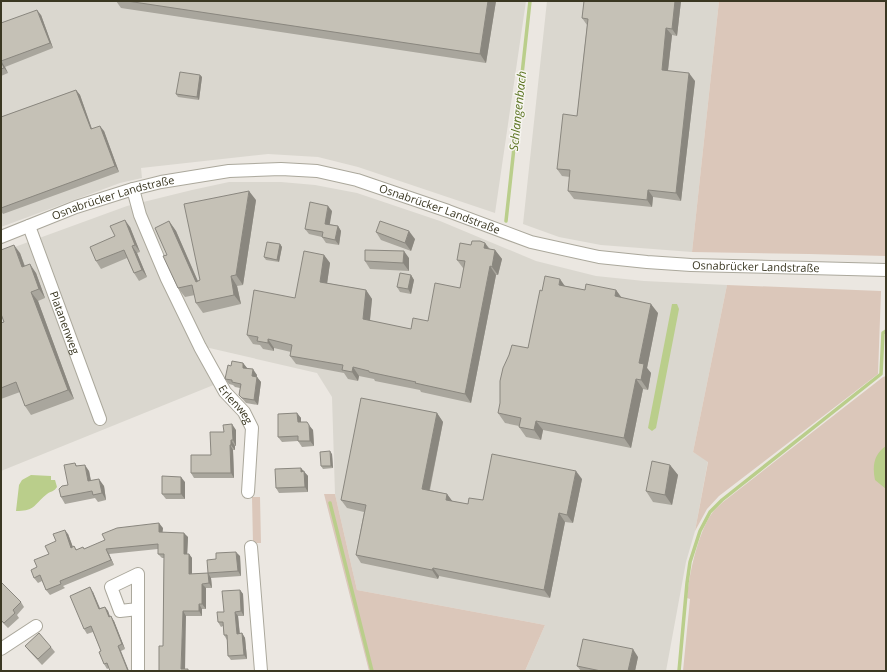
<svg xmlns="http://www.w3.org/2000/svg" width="887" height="672" font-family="'Open Sans',sans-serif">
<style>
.built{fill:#dad7cf}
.green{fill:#dbc7ba}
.water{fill:#bace8b}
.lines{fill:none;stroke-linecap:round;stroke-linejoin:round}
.stream{stroke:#bace8b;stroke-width:3.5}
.minor-casing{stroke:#aba89c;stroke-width:14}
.minor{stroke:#fff;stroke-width:12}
.wall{fill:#a9a69d}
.shaded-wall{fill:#8a877f}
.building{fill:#c5c1b6;stroke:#8a877f}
.labels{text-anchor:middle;stroke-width:3;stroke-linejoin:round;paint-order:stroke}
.street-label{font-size:11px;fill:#3a3722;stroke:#f7f5f1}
.water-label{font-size:12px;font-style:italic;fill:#5a731f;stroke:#f7f5f1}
</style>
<rect width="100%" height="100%" fill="#ebe7e1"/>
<path class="built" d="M1,1H526L495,213L358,167L318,157L268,154L141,168L142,178L120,183L1,227Z
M547,1H719L692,252L601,245L559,237L523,224Z
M229,182H281L315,185L357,193L440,221L536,261L596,276L644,281L727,285L693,452L708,461L695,531L686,562L666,671H525L545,625L357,590L335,494L332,397L317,373L205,347L216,384L1,471V252L127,206L192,190Z"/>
<path class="green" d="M719,1H886V256L809,254L692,252Z
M727,285L881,291L878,374L719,496L707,509L695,531L708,462L693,452Z
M886,376V671H683L690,599L687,598C689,574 698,533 712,513C715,509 720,505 723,502L883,377Z
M324,494H335L357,590L545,625L525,671H369Z
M252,497H260L261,543H253Z"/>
<path class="water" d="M672,304H677L679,309L656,428L652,431L648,428Z
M886,446V489L875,480C872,466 874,454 886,446Z
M31,475L51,476V480H55L57,487C54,492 51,491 47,494C33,505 36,511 16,511L19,485L22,480Z"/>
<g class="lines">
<path class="stream" d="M506,221L530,1
M330,503L372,671
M679,671L687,583L690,562L700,531L710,512L722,500L881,374L883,333L886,331"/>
<g class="minor-casing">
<g id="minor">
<path id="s1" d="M133,189L140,215L167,279L200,347L225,392L244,412L252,428L248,492"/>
<path id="s2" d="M29,226L100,419"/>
<path id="s3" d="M1,237L76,207L133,189L161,182L229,171L281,169L317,171L357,180L448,211L531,242L599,257L647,262L691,265L886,270"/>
<path d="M251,547L261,671"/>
<path d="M138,609L120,611L111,587L138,574V671"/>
<path d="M1,649L36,626"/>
</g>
</g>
<use href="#minor" class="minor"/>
</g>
<path class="wall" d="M116,1H496L486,63L121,8Z
M584,1H681L677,36L672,35L668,71L695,81L681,201L653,197L652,207L574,199L568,191L570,177L562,176L557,169L577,116L587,25L582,18Z
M41,15L53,48L5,67L8,73L1,76V23Z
M200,75L202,77L199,100L178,97L176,94Z
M76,90L80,95L92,129L104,131L119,172L3,214L1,211V117Z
M256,200L243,285L237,286L241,304L203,313L196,303L195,295L185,297L178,288L169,221L176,231L198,281L200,280Z
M332,211L329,224L338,226L341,231L339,245L326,243L322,237L309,234L305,229Z
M130,227L140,252L137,253L147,277L139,281L134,273L127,258L101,269L96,261L115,236Z
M376,232L415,239L411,251L381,240Z
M485,243L490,249L495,250L502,259L498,275H496L471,403L421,392L420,390L375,381L374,379L359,376L358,381L348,379L344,373L296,364L290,356L291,352L274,348V351L263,349L260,345L253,344L247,335L295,298L324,255L330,263L327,283L366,290L372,299L370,321L411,329L428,321L460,288L464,268H463L457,260L471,245Z
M280,244L282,247L279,262L266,260L264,257Z
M20,253L25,266L36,273L45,298L38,301L74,399L31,415L25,406L20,392L1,399V323L4,322Z
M409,258V271L370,269L365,261Z
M411,275L414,280L411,294L400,292L397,287Z
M566,286L585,290H616L622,298L658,313L647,368L651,373L648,390L643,389L631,448L543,430L541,440L526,437L519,427V426L505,423L498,413L528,348L542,291Z
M243,363L247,368L257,375L256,376L261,382L258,405L246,403L239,395L240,388L235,387L233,385L229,384L225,379L231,366Z
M297,413L301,418V422L313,430L314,446L302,447L298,441L282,442L278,437Z
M437,413L443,422L430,490L447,494L452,501L468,504L483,500L582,479L573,523L565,522L550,598L439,576L438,579L361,563L356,555L364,512L347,508L341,500Z
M236,430V446H235V450H233L234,478H194L191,473L211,455L224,432Z
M332,454L333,468L323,469L321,466Z
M75,463L77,466L89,471L91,480L104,486L106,500L98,502L95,498L65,504L61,497L68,485Z
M670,465L678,475L672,505L653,502L646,491Z
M303,471L308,476V492L279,493L276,488Z
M185,482V499H166L162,494Z
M163,528L162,532L188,537L187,554H189L192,558V574L208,573L240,556L241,576L211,578L212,588H206V609H202V616H186L159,671L163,646L164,558H162L158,554V549L109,554L114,565L63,586L65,588L50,595L46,590L42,581L38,583L34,578L37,567L49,554L56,541L68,534L73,547L74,546L77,550L84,549Z
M1,582L21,602L24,607L17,615L19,618L8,628L2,622H1Z
M240,590L243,594L244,616H238L240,634L242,633L245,638L247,659L231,660L228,656L227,640L224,635L223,626L221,627L218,622L224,612Z
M93,592L100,608L105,607L108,611L110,617L114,621L125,649L121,651L109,668L107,669L104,664L101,651L93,632L87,634L84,629Z
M25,646L51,647L55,652L42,665L29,651Z
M638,657L635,671H581L577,666Z"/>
<path class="shaded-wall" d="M488,1H496L486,63L480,54Z
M675,1H681L677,36L672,29Z
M37,10L41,15L53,48L50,43Z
M666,28L672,35L667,78L662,70Z
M1,61L5,67L8,73L4,68Z
M689,73L695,81L681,201L676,193Z
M200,75L202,77L199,100L197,97Z
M76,90L80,95L94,135L91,129Z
M100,126L104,131L119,172L115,166Z
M648,190L653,197L652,207L647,200Z
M249,191L256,200L243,285L236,275Z
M328,206L332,211L329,229L325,224Z
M125,220L130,227L140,252L135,245Z
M169,221L176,231L202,291L196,282Z
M338,226L341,231L339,245L335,240Z
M409,231L415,239L411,251L405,243Z
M485,243L491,252L484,248Z
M280,244L282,247L279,262L277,260Z
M14,245L20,253L28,276L22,267Z
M132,246L137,253L147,277L142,270Z
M495,250L502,259L498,275L492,267Z
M404,251L409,258V271L403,263Z
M324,255L330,263L326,291L320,282Z
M30,264L36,273L45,298L39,289Z
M490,266L496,275L471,403L465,394Z
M411,275L414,280L411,294L408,289Z
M231,276L237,286L241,304L234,295Z
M560,279L567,289L559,285Z
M366,290L372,299L369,328L363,319Z
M616,290L623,300L615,296Z
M31,292L38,301L74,399L68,390Z
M651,304L658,313L647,368L651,373L648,390L641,380L639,363Z
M268,339L274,348V351L268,343Z
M243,363L247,368L246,373L243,368Z
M353,367L359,376L358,381L352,372Z
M253,369L257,375L256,381L252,376Z
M257,377L261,382L258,405L254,400Z
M636,379L643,389L631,448L624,438Z
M297,413L301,418V427L298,422Z
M437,413L443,422L428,497L422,489Z
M536,421L543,430L541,440L534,430Z
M232,424L236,430V446L233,440Z
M309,425L313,430L314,446L310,441Z
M231,440L235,446V450L231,445Z
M230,445L233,450L234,478L231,473Z
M330,451L332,454L333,468L331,466Z
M85,465L89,471L92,488L88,481Z
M670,465L678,475L672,505L665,495Z
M301,468L308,476V492L305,487L301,472Z
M576,471L582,479L573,523L567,515Z
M181,477L185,482V499L181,494Z
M99,479L104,486L106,500L102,493Z
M447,494L453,502L446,500Z
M559,513L565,522L550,598L544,590Z
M159,523L163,528L162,537L159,532Z
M65,530L68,534L75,553L71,548Z
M184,533L188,537L187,558L184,554Z
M106,549L109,554L114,565L111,560Z
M236,552L240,556L241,576L238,571Z
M189,554L192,558V579L189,574Z
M433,568L439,576L438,579L432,570Z
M208,573L211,578L212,588L209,583Z
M202,584L206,588V609L202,604Z
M90,587L93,592L102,614L99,609Z
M240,590L243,594L244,616L241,611Z
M199,604L202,609V616L199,611Z
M105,607L108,611L112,622L109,617Z
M183,611L186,616L185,671L181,669Z
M235,612L238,616L240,638L237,634Z
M111,616L114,621L125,649L122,644Z
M242,633L245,638L247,659L244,655Z
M118,646L121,651L129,671H128Z
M633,649L638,657L635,671H628Z"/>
<path class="building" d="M127,1H488L480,54Z
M584,1H675L672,29L666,28L662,70L689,73L676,193L648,190L647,200L568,191L570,170L557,169L563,114L577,116L588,19L582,18Z
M37,10L50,43L1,61L4,68L1,69V23Z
M180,72L200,75L197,97L176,94Z
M76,90L91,129L100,126L115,166L1,208V117Z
M249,191L236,275L231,276L234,295L196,303L192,285L178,288L163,256L167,255L155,228L169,221L196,282L200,280L184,204Z
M310,202L328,206L325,224L338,226L335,240L322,237L323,232L305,229Z
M125,220L135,245L132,246L142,270L134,273L124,250L96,261L90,247L115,236L110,226Z
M380,221L409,231L405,243L376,232Z
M472,241H480L485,243L484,248L495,250L492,267L490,266L465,394L415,383L416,382L369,372V371L353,367L352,372L342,370L343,365L290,356L292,345L268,339V343L257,341L258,337L247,335L254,290L295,298L304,251L324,255L320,282L366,290L363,319L411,329L413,318L428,321L435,283L460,288L465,261L457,260L460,243L471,245Z
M267,242L280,244L277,260L264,257Z
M14,245L22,267L30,264L39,289L31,292L68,390L25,406L16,382L1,388V323L4,322L1,314V250Z
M365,250L404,251L403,263L365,261Z
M400,273L411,275L408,289L397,287Z
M545,276L560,279L559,285L585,290L586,284L616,290L615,296L651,304L639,363L644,364L641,380L636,379L624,438L536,421L534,430L519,427L521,418L498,413L500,403V381L503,368L509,355L512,345L528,348L540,290L542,291Z
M232,361L243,363V368L253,369L252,376L257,377L254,400L242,398L239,395L241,384L232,382V380L225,379L228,365L231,366Z
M361,398L437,413L422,489L447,494L446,500L468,504L469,498L483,500L492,454L576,471L567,515L559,513L544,590L433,568L432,570L356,555L366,505L341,500Z
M297,413L298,422H307L309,425L310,441H298V436L278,437V414Z
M232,424L233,440H231V445H230L231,473H191V455H211L210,432H224L223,425Z
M330,451L331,466H321L320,452Z
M652,461L670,465L665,495L646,491Z
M75,463L76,466L85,465L88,481L99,479L102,493L93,495L92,491L61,497L59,489L62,486L68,485L64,465Z
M301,468V472L304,471L305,487L276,488L275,469Z
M162,476L181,477V494H162Z
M159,523V532L184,533V554H189V574L208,573L207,560L216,559V553L236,552L238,571L208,573L209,583L202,584V604H199V611H183L181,669H188V671H159V646H163L164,554H158V544L106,549L111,560L60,581L61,584L46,590L40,575L34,578L31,570L37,567L34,560L49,554L45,546L56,541L53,534L65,530L71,548L74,546L76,550L83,547L84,549L105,540L102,534L117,528Z
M1,582L21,602L13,610L15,613L4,623L1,620Z
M90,587L99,609L105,607L109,617L111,616L122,644L118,646L128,671H110L107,663L104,664L99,652L101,651L91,626L84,629L70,596Z
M240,590L241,611L235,612L237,634L242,633L244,655L228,656L227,635H224L223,622H218L217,612H224L222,591Z
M39,633L51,647L38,659L25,646Z
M583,639L633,649L628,671H601L577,666Z"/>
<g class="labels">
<g class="street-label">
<text dy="4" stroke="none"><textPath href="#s3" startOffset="119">Osnabrücker Landstraße</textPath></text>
<text dy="4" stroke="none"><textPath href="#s3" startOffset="455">Osnabrücker Landstraße</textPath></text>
<text dy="4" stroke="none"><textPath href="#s3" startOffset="779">Osnabrücker Landstraße</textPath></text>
<text dy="4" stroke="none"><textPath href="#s2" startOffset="103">Platanenweg</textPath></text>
<text dy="4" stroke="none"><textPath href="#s1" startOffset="240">Erlenweg</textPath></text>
</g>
<g class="water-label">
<text transform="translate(518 111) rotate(-84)" y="4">Schlangenbach</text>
</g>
</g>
<rect width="887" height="672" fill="none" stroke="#3a3722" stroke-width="4"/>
</svg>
